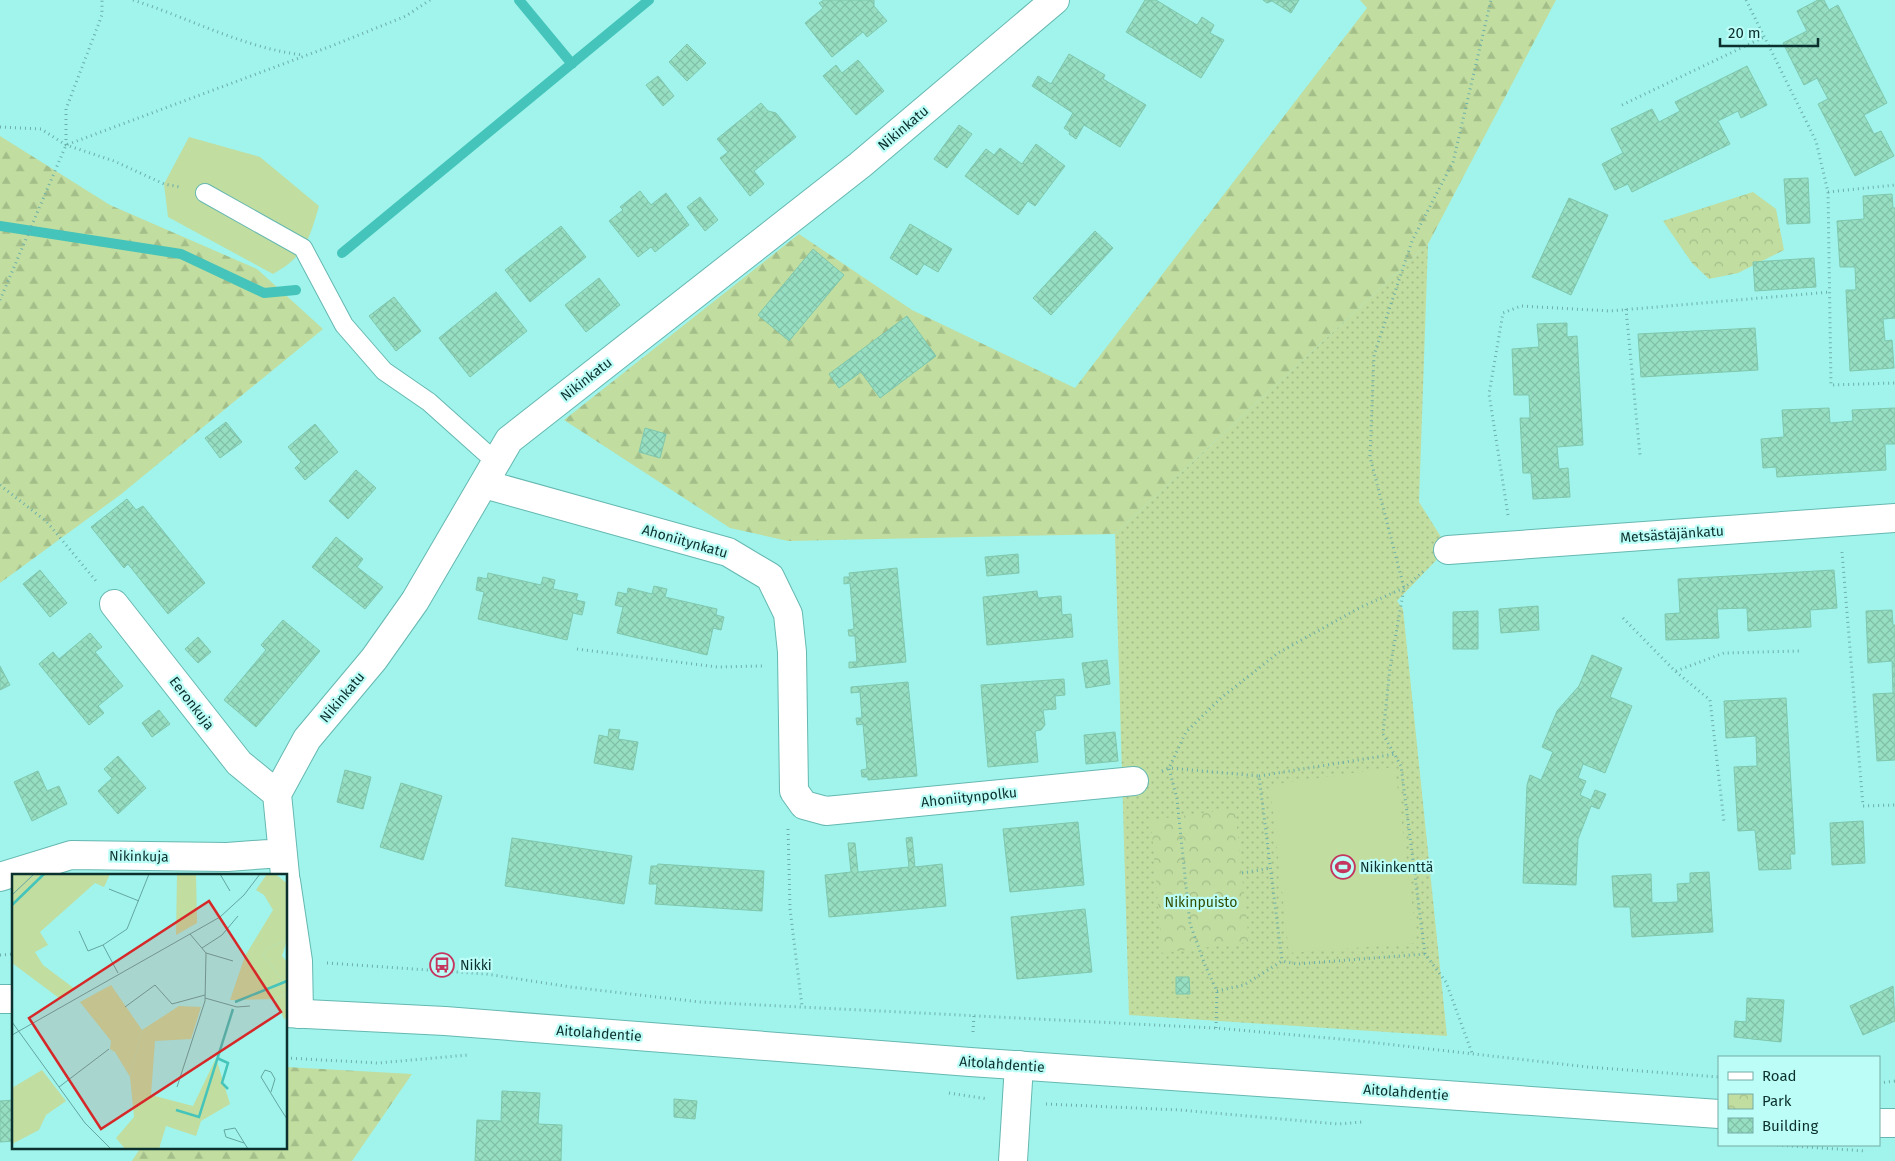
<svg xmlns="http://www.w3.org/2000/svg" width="1895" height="1161" font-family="'Fira Sans',sans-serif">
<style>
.grass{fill:url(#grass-dots)}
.forest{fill:url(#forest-firs)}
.park{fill:url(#park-crowns)}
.pitch{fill:#c1dda0}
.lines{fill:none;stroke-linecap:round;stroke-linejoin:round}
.stream{stroke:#44c4ba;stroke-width:10}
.building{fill:url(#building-cross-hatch);stroke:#7fc7ac}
.service-casing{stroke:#65b8b1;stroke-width:20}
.minor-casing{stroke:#65b8b1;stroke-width:30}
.secondary-casing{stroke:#65b8b1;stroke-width:30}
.path{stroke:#6cafa9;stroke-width:3;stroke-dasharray:1 4;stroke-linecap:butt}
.service{stroke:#fff;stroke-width:18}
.minor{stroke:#fff;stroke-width:28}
.secondary{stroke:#fff;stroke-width:28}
.labels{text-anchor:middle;stroke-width:4.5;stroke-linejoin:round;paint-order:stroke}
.street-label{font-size:14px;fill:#0b302d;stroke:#bcfef7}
.poi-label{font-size:14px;fill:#0b302d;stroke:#bcfef7;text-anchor:start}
.park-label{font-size:14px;fill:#324c00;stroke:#bcfef7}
.inset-river{fill:none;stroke:#44c4ba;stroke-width:2.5}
.inset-road{fill:none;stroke:#64a6a0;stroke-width:1}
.view{fill:#d62828;fill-opacity:0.15;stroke:#d62828;stroke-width:2.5}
.inset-edge{fill:none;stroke:#0b302d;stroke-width:2.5}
</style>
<defs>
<pattern id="grass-dots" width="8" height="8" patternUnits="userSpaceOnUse" patternTransform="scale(1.25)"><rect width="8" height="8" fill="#c1dda0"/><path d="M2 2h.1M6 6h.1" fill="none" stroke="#a4be8a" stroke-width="1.8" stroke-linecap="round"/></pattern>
<pattern id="forest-firs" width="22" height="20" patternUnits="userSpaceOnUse" patternTransform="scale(1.25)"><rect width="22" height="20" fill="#c1dda0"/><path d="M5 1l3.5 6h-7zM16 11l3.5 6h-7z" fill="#a4be8a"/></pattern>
<pattern id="park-crowns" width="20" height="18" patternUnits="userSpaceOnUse" patternTransform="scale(1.25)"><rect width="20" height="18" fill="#c1dda0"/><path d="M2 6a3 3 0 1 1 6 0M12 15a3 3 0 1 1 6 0" fill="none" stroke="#a4be8a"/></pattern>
<pattern id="building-cross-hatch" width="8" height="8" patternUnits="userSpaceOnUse" patternTransform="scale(1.25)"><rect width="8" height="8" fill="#97dfc3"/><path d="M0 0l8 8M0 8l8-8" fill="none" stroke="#81c0a8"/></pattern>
</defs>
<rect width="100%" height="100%" fill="#a0f4ec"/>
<path class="grass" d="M1428,244L1419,502L1441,537L1445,551L1397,601L1403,609L1447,1036L1129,1015L1115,534Z"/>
<path class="forest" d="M1360,0H1556L1428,244L1115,534L788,541L730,528L564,420L799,234L912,310L1075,388L1367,8Z
M0,136L110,205L257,269L323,329L120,495L0,583Z
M286,1067L412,1074L352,1161H132L141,1147H286Z"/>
<path class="park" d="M1753,192L1776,209L1784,250L1738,273L1709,279L1692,263L1663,221Z
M1235,809L1249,942L1162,953L1151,820Z"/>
<path class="pitch" d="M189,137L260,157L319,206C309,240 305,256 273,274L168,217L164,184Z
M1395,767L1417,943L1289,953L1270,785Z"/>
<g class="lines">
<path class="stream" d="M519,0L572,64
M0,226L181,254L264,293L296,290
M342,253L649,0"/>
</g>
<path class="building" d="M824,0H874V6L887,21L867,37L863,32L832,57L805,23L823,8L819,3Z
M1145,0H1156L1197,25L1202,17L1214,25L1210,33L1224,40L1201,78L1126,32Z
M1263,0H1299L1291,13L1272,1L1267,3Z
M1818,0H1824L1829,10L1838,5L1887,103L1864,115L1874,134L1881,131L1894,156L1855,176L1818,104L1828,99L1817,78L1804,85L1783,43L1807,31L1797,11Z
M687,44L706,63L687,81L669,62Z
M1069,54L1105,75L1103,79L1146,105L1120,147L1084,125L1076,139L1069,134L1070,132L1064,128L1073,113L1032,86L1038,76L1051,84Z
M858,60L884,91L856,115L823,76L836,65L842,73Z
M1747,66L1767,105L1741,118L1738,111L1718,121L1730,144L1632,192L1628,184L1615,190L1602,164L1623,153L1611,129L1652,109L1659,122L1680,111L1675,102Z
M658,76L674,96L663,106L646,85Z
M761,103L768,111L776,113L796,137L754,171L764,184L750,196L720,158L728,152L717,139Z
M959,125L972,134L947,168L934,159Z
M1036,144L1065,166L1035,206L1028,201L1018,215L965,176L986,149L994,155L1000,148L1022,164Z
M1808,178L1810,223L1787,224L1784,179Z
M640,191L651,205L666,193L689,225L655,252L651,247L638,257L609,221L623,210L620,207Z
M1892,194L1893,208H1895V318L1883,319L1885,341L1892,340L1894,368L1850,371L1846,290H1856L1855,267H1840L1837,221L1864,219L1863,196Z
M700,197L718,220L705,231L687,207Z
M1569,198L1608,215L1571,295L1532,277Z
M910,224L952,249L938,272L924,264L917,275L890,258Z
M561,226L586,257L530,302L505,270Z
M1095,231L1113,248L1051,315L1033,298Z
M813,249L844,275L789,341L758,315Z
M1814,258L1816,287L1755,291L1753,262Z
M599,278L620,305L586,332L565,305Z
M496,292L527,331L470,377L439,338Z
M394,297L421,331L396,351L369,316Z
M907,316L936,356L880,398L861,372L839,388L829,374Z
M1567,323V337L1577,336L1583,445L1557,447L1559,469L1568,468L1570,497L1533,499L1531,473H1523L1520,418H1530L1529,395H1514L1512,349L1539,347L1537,324Z
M1755,328L1758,370L1641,377L1638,334Z
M1829,408L1830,423L1853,421L1852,410L1895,408V444H1885L1886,470L1777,477L1776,467L1763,468L1761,439L1784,437L1782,410Z
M226,422L242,442L220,458L205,438Z
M315,424L338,452L305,480L295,468L301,462L288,447Z
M645,428L666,434L660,458L639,452Z
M356,470L376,488L348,519L329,501Z
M127,499L136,510L143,506L205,583L168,614L128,564L124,568L91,527Z
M336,537L363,559L357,567L383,587L365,609L312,567Z
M1018,554L1019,573L987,576L985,557Z
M897,568L906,662L849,668V662H857L855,636H849L848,630L854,629L850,583L844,584V577H850L849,573Z
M40,570L67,603L50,617L23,584Z
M1834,570L1837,608L1810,610L1811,627L1748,631L1747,608L1717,609L1719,638L1666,640L1665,614L1680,613L1678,579Z
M488,573L541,585L543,577L555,580L553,589L578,594L576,600L585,602L582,615L573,613L567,640L478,619L484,592L476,590L478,577L487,579Z
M654,586L667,589L665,597L717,609L716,615L724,617L721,630L713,628L707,655L617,633L623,607L615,605L618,592L627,594L628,588L652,594Z
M1037,591L1038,598L1061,596L1062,615L1071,614L1073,637L987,645L983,597Z
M1538,606L1539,630L1501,633L1499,609Z
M1892,610L1893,625H1895V760L1877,761L1873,694L1893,693L1892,661L1868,663L1866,611Z
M1478,611V649H1453V612Z
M283,620L320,651L256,727L224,700L266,650L261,645Z
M90,633L102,647L95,652L123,686L98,706L104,713L89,725L39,664L53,652L59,659Z
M198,637L211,652L198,663L185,649Z
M1592,655L1622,668L1610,697L1632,706L1605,773L1583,764L1578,778L1586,781L1580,795L1591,800L1595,790L1606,794L1599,809L1591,806L1578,839L1576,885L1523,883L1527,785L1530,775L1541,780L1553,752L1542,747L1557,711L1579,686Z
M1107,660L1110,684L1086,688L1082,663Z
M0,666L10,685L0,690Z
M1064,679L1065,695L1055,696L1056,709L1043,710L1045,725L1041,730L1035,731L1038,762L988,767L981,685Z
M908,682L917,776L868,780V777H862L861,770L867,769L863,724L857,725L856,718H862L860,692L851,693V687Z
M1786,698L1795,854H1790L1791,869L1759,870L1755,830L1738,831L1734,767L1757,766L1756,736L1726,738L1724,701Z
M159,710L170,724L152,737L142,723Z
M609,729L620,730L618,739L638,742L633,770L594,763L599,735L608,737Z
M1115,732L1118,761L1086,764L1084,735Z
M118,756L146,788L118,814L98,791L112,778L104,769Z
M345,770L371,777L363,809L337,802Z
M38,771L47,791L59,786L67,804L32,821L14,782Z
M401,783L442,796L423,860L380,847Z
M1863,821L1865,863L1832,865L1830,823Z
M1078,822L1084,885L1010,892L1003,829Z
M912,837L915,867L942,864L946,906L829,917L825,875L851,872L848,843H855L858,872L909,867L906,838Z
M512,838L632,856L624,904L505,886Z
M658,864L764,871L762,911L655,904L657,884H649L651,866H657Z
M1709,872L1713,932L1632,937L1630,907H1614L1612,876L1651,874L1652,903L1678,902L1677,884L1690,883V873Z
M1085,909L1092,972L1017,979L1011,917Z
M1176,977H1189L1190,994H1176Z
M1893,986L1895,1021L1863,1035L1850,1006Z
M1747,998L1784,1000L1781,1042L1734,1037L1735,1021L1746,1022Z
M502,1091L540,1093L538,1124L562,1125L561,1161H475L477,1120L501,1121Z
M674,1099L697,1101L695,1119L674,1117Z
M14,1100V1141L0,1142V1101Z"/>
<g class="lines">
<g class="service-casing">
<path id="service" d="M205,193L303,248L344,325L384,371L429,402L496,462"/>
</g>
<g class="minor-casing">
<path id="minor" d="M484,484L728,552L770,577L788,614L792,652L794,791L804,805L826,811L1134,781
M1448,550L1895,518
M114,604L239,763L277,794
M285,875L277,794L307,739L374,659L415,601L509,440L860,165L1055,0
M0,877L71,855L227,857L282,853
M286,881L298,961L299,1014
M1013,1161L1019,1065"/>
</g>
<g class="secondary-casing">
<path id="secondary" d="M0,999H14
M286,1013L445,1021L970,1062L1719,1114
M1879,1123H1895"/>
</g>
<path class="path" d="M133,0C189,18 244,48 303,55
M1746,0L1816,141L1828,192L1831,385L1895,383
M1622,105L1764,37
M0,127L41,129L66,145L114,161L164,184L180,187
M66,145V109L102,15V0
M1828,192L1895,185
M0,300L66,145L334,45L406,16L430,0
M1626,309L1640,455
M0,485L47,522L96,581
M1508,515L1489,394L1503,313L1521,306L1610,311L1830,292
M1842,552L1863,806L1895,805
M1623,618L1675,671L1710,700L1724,822
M577,649L717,667L762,666
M1676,671L1724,653L1801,651
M1162,771L1169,768L1186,732L1221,698L1278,653L1361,607L1404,588L1425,570
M1259,776L1395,754
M788,829L790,909L802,1006
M1242,873L1271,868
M1425,954L1401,766L1383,734L1390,668L1404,588L1370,457L1374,355L1412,241L1453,162L1491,0
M0,955L14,954
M327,963L486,974L571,987L700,1002L1216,1028L1351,1040L1588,1067L1719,1077
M1217,991L1244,985L1282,961L1297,964L1425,954L1446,982L1472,1053
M1216,1028L1217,991L1205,965L1190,924L1177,799L1169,768L1259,776L1282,961
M973,1032L974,1015
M286,1058L378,1063L468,1055
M1879,1083L1895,1081
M949,1093L988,1099
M1046,1104L1180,1110L1338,1124L1362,1122
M1777,1145L1866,1151"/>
<use href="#service" class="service"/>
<use href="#minor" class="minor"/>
<use href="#secondary" class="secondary"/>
</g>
<defs>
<g id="stadium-ring" transform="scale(1.25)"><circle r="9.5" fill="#bcfef7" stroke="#c5365f" stroke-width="1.5"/><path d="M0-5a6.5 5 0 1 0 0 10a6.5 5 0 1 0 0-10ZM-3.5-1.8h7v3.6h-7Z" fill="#c5365f"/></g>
<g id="bus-ring" transform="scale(1.25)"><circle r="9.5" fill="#bcfef7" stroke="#c5365f" stroke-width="1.5"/><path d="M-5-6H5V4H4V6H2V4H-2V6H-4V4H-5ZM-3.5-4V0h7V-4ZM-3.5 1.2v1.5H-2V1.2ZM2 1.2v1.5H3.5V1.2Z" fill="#c5365f"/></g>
</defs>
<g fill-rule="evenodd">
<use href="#stadium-ring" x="1343" y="867"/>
<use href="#bus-ring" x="442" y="965"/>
</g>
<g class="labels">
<g class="street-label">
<text transform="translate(903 128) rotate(-40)" y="5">Nikinkatu</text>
<text transform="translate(586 379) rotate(-38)" y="5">Nikinkatu</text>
<text transform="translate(1672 534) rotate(-4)" y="5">Metsästäjänkatu</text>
<text transform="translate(685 541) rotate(16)" y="5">Ahoniitynkatu</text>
<text transform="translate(342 697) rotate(-50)" y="5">Nikinkatu</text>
<text transform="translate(192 703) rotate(52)" y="5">Eeronkuja</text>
<text transform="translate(969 797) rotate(-6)" y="5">Ahoniitynpolku</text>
<text transform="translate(139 856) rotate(1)" y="5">Nikinkuja</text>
<text transform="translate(599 1033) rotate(4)" y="5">Aitolahdentie</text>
<text transform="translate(1002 1064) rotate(4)" y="5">Aitolahdentie</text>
<text transform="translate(1406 1092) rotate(4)" y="5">Aitolahdentie</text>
</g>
<g class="poi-label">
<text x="1360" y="872">Nikinkenttä</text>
<text x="460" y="970">Nikki</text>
</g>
<g class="park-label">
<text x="1201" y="907">Nikinpuisto</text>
</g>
</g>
<g transform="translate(12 874)">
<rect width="275" height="275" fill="#a0f4ec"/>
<path d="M275,66L270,82L275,88V112L251,81L255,75ZM99,111L130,156L118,203L103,178L98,175L99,167L68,128Z" fill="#c1dda0"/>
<path d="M0,0H98L92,13L83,9L28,58L36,71L23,78L31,91L63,115L47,124L0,89ZM165,0H184L185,49L164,61ZM255,0H263L275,9V66L255,75L251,81L275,112V119L263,125L218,126L233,82L261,36L252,21L244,16ZM167,132L189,133L179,165L143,167L139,221L181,232L204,184L218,230L189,247L184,262L154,252L147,275H113L104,264L122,243L118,203L130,156ZM30,196L54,227L34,241L27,256L0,270V214Z" fill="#c1dda0"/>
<path d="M94 128a7 7 0 1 1 14 0a7 7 0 1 1-14 0Z" fill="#c1dda0"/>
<path d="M275,119V144L272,145L263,125ZM88,127L100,141L89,151L76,135Z" fill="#c1dda0"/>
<path class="inset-river" d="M0,31L32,0M223,128L275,107M205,184L216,189L210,209L216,215M164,236L187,243L221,135"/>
<path class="inset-road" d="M208,0L218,17M97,15L127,27M0,21L22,0M67,57L76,77L91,71M190,74L210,61L226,42M194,79L221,87M106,99L91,71L115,55L137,0M193,124L225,133L238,132M113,133L143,111L160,130L193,121M0,148L73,249L99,275M0,161L208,43L232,21L248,0M47,213L97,175M165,213L193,127L194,79L178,60M259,218L263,205L259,198L253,196L249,203L266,231L275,245M232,269L214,263L212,256L223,254L236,275"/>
<path class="view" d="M197,27L269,138L89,255L17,144Z"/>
<rect width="275" height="275" class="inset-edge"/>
</g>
<rect x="1718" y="1056" width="162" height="90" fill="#bcfef7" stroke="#75aca6"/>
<rect x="1728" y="1072" width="25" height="8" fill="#ffffff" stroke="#75aca6"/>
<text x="1762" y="1081" font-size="15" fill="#0b302d">Road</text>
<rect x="1728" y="1094" width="25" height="15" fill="url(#park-crowns)" stroke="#75aca6"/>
<text x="1762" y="1106" font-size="15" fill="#0b302d">Park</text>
<rect x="1728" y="1118" width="25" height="15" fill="url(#building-cross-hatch)" stroke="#75aca6"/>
<text x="1762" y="1131" font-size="15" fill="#0b302d">Building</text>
<path d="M1720 38v8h98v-8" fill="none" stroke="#0b302d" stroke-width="2.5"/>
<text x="1728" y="38" font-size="15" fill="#0b302d" stroke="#bcfef7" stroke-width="4" paint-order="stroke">20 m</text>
</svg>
